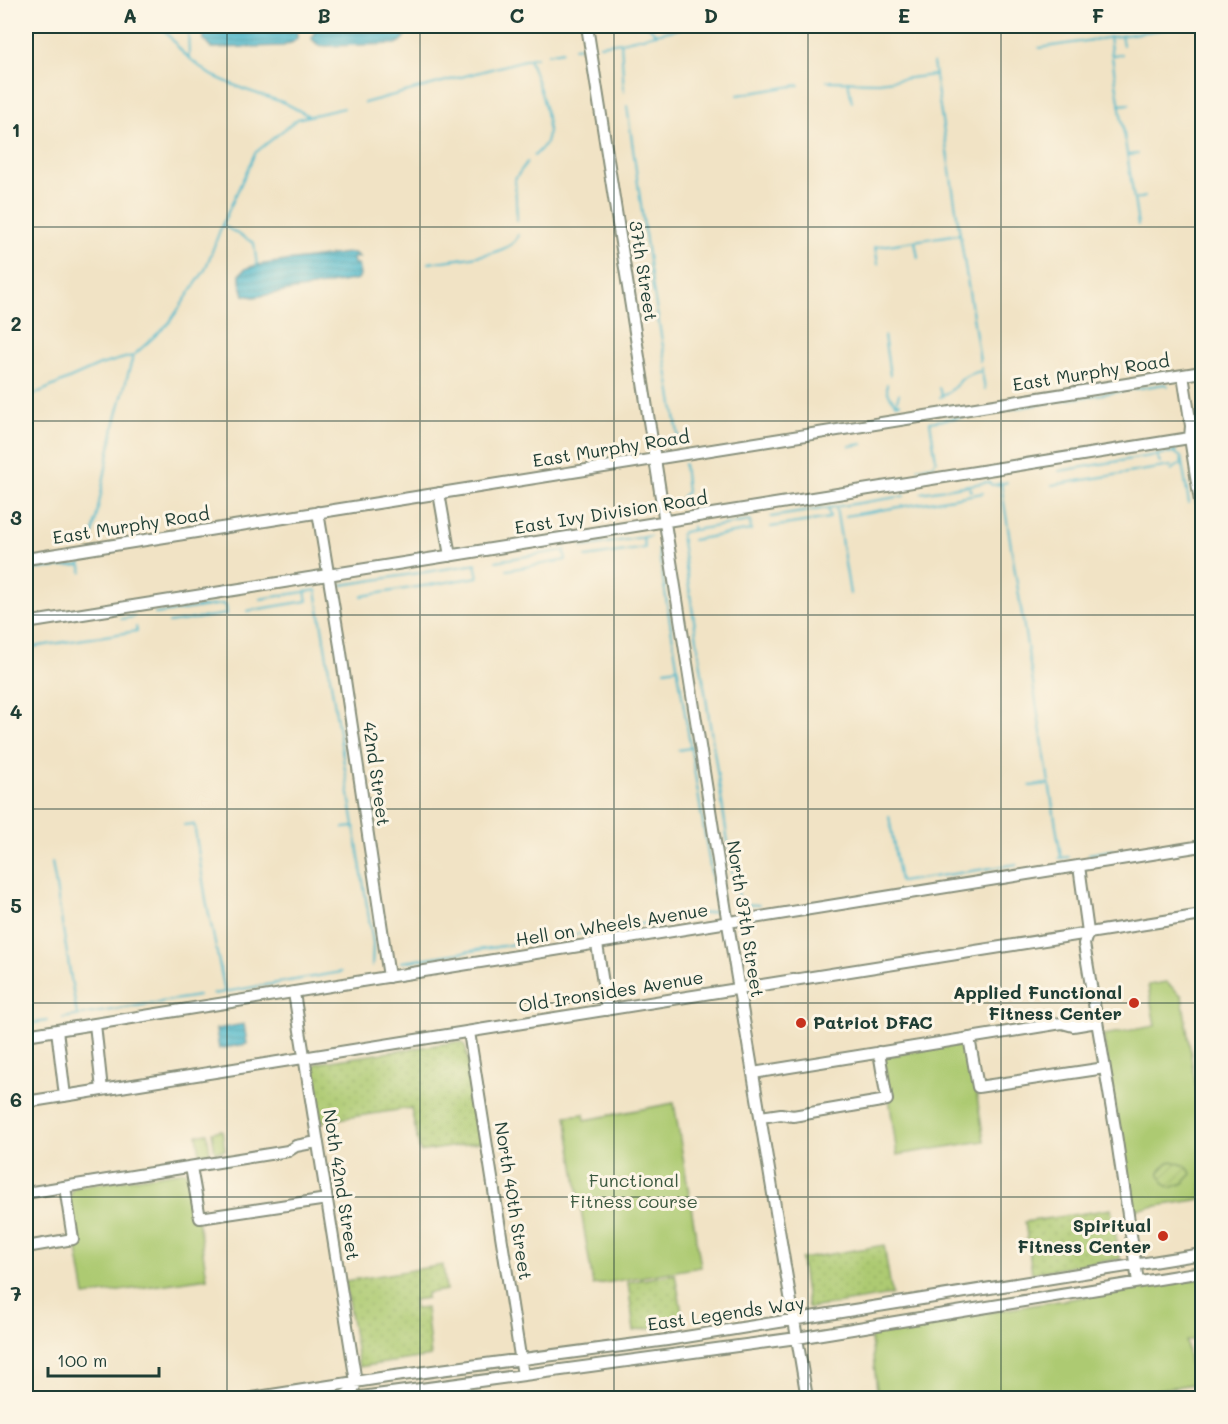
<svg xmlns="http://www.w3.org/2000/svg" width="1228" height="1424" font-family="Mali,sans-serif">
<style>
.grass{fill:url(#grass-dots);stroke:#668453;stroke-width:1.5}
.park{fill:#adca72;stroke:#668453;stroke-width:1.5}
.garden{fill:url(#garden-furrows);stroke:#668453;stroke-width:1.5}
.water{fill:url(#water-rules);stroke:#367a80;stroke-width:1.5}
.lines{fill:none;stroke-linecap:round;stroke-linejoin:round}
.stream{stroke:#4eb8cb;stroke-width:2}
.minor-casing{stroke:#88907c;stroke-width:14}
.minor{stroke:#fff;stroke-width:10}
.grid{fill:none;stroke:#1f3d34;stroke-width:1.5;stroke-opacity:0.55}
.poi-dot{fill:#c8321e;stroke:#fcf5e5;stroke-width:2}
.labels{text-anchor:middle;stroke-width:6;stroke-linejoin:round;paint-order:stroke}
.street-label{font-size:18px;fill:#1f3d34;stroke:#fcf5e5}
.poi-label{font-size:18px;font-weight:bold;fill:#1f3d34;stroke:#fcf5e5;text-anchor:end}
.park-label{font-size:18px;fill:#3b5940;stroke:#fcf5e5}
.neatline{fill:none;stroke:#1f3d34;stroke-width:2}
.grid-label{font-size:20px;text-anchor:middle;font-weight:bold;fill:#1f3d34}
</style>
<defs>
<pattern id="grass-dots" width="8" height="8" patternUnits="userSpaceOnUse" patternTransform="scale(1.5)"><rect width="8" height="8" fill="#adca72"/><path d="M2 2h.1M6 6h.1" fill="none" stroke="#94ae63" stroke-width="1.8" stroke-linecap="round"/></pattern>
<pattern id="garden-furrows" width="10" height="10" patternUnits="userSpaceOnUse" patternTransform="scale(1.5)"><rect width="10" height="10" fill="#adca72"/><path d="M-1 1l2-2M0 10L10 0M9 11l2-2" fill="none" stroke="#94ae63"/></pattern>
<pattern id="water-rules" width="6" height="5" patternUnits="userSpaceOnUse" patternTransform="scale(1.5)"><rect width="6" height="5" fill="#4eb8cb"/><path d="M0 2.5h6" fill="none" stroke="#4097a6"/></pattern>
</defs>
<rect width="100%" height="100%" fill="#fcf5e5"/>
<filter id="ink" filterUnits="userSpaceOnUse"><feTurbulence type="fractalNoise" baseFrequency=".0167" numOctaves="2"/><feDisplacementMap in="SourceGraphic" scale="12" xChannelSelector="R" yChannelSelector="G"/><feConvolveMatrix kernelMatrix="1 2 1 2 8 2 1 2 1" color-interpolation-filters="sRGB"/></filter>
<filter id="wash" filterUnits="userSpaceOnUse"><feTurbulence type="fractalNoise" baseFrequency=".008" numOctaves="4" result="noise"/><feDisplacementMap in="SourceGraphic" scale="24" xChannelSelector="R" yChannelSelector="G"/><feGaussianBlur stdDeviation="1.35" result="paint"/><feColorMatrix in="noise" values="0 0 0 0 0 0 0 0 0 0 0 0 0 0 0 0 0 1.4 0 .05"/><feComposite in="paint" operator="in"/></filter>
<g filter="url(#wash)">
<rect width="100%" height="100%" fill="#f1e3c5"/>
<path class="grass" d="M456,1042L463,1043L466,1048L481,1142L420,1152L411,1108L319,1122L311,1070L318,1063Z
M1111,1209L1120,1259L1032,1273L1025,1222Z
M884,1245L892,1295L810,1308L808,1307L801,1259Z
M443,1265L446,1290L427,1293V1298L414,1300L415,1309L426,1308L431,1356L359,1367L345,1281Z
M675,1274L684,1323L634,1331L628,1282Z"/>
<path class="park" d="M1166,982L1182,996L1202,1128V1199L1132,1210L1103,1035L1155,1026L1148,985Z
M964,1043L968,1046L970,1053L984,1141L897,1155L884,1060L887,1056Z
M674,1103L701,1267L593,1285L566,1116L584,1114L585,1120Z
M222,1130L225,1150L215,1152L212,1132Z
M207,1133L210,1152L200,1154L197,1135Z
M185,1171L192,1180L207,1278L85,1296L69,1202L72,1191L75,1187Z
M1202,1278V1338L1186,1341L1193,1384L1103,1398H1082V1395L1060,1398H878L870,1331Z"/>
<path class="garden" d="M1172,1161L1186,1166L1192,1174L1183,1183L1171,1188L1164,1184L1159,1172L1167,1163Z"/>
<path class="water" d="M203,26H297V38L293,42L283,46L211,48L204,40Z
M316,26H405V37L402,41L396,44L324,46L318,45L312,39Z
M348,253H354L359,257L353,258L354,264H358L360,275L358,279L254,297L244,295L240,281V274L245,269L257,265Z
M244,1024L247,1044L219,1049L216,1029Z"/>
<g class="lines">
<path class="stream" d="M161,26L183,53L209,74L243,89L285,103L309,116
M188,26L189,56
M648,26L656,34
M1121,36L1123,45
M1109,37L1138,225
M929,39L933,26
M621,42L624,92
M600,45L621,42L691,26
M574,48L582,47
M1039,48L1186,26
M548,54L562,51
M1113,55L1122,54
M529,59C536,78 554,122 546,142C544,147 538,152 534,156
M933,63L980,361
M827,81L878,82L934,75
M848,81L852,102
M738,95L799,85
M364,103L536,57
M1119,105L1130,104
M627,106L652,283L680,445
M1129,155L1138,154
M1136,199L1145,197
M517,220L515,179L527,162
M222,225L254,243L257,265
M915,241L918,258
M429,263C449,259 513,257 518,235
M878,264L875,247L959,234
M884,336L890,375
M981,367L985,389
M887,384C886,393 891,397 896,404L900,403
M939,388L942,396
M940,397C961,388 955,375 982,371
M26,398L100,365L132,356
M896,403L899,394
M850,446L863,444
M1175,453L1181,457L1189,503
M1157,455L1160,463
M918,468L933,465L936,460L930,422L1165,384L1168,386
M1171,470L1181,464
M1059,471L1174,452L1176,450
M1007,482L1001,484L1061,857
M969,485L970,491L972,490
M1052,485L1171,466
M921,493L988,482L992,485L1001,484L1000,482
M675,505L687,492L684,464
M836,508L850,594
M845,516L983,493
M771,517L904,496
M771,527L830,518L828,508
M693,530L683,532L681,535L733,875L741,904L759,905
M93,534L115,422L133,356L169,323L205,270L222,225L255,153L297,119L344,108
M692,540L751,530L750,521L693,530L692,526
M582,547L650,536
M658,549L717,909L716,911L695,915
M586,557L645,548L643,537
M496,561L566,550
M81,566L82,573
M26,570L80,565L81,562
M507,570L566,560L564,550
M342,585L477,564
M362,596L478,577L475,564
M260,599L316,590L373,943L372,966
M247,611L307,601L305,591
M155,614L223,604L226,605L227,614L169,623
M121,619L134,617
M26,648L137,631L136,627
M665,670L677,668
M678,750L690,748
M1030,786L1048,784
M889,816L900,882L1017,864
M184,825L194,824L206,900L225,992
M344,828L354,827
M1089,854L1113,850
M1059,858L1068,857
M52,862L77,1015
M558,937L679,918
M402,962L534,941
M213,994L341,972
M63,1018L198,996
M26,1024L47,1021"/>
</g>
</g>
<g filter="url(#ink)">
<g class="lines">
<g class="minor-casing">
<path id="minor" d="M587,26L727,918L807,1398
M1183,375L1191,426L1190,438L1202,514
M439,493L450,556
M318,512L340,646L389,977
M26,559L1202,372
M26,623L1202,436
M1079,866L1088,932L1084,944L1116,1134L1138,1282
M597,944L607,1010
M294,993L356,1382C354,1392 347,1394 338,1398
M95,1024L102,1090
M57,1030L65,1096
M469,1032L523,1375
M26,1035L1202,846
M969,1038L978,1087L1105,1068
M753,1073L1062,1023L1073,1026L1097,1022
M26,1102L1202,915
M761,1117L781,1114L793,1116L887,1100L879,1052
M191,1167L200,1218L327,1199
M26,1193L288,1151L296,1146L317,1142
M26,1247L73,1239L65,1187
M252,1398L387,1377L667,1340L1202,1254
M354,1398L797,1338L1202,1272"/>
</g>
<use href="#minor" class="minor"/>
</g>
</g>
<path class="grid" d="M227,26V1398M420,26V1398M614,26V1398M808,26V1398M1001,26V1398M26,227H1202M26,421H1202M26,615H1202M26,809H1202M26,1003H1202M26,1197H1202"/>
<g class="poi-dot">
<circle cx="1134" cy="1003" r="6"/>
<circle cx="801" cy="1023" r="6"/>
<circle cx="1163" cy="1236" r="6"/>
</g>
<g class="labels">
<g class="street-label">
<text transform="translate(643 271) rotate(81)" y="6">37th Street</text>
<text transform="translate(1091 373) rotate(-9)" y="6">East Murphy Road</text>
<text transform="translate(611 449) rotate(-9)" y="6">East Murphy Road</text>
<text transform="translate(611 513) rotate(-9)" y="6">East Ivy Division Road</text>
<text transform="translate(131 526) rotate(-9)" y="6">East Murphy Road</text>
<text transform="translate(376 774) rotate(82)" y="6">42nd Street</text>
<text transform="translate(745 919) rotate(81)" y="6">North 37th Street</text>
<text transform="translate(612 925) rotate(-9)" y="6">Hell on Wheels Avenue</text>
<text transform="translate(611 992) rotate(-9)" y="6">Old Ironsides Avenue</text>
<text transform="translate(341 1185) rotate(81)" y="6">Noth 42nd Street</text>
<text transform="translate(513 1201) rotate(81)" y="6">North 40th Street</text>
<text transform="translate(726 1314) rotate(-8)" y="6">East Legends Way</text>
</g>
<g class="poi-label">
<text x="1122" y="999">Applied Functional<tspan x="1122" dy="21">Fitness Center</tspan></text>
<text x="813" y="1029" text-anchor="start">Patriot DFAC</text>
<text x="1151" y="1232">Spiritual<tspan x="1151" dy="21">Fitness Center</tspan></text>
</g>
<g class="park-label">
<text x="634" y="1187">Functional<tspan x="634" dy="21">Fitness course</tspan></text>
</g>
</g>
<rect width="1228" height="1424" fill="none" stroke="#fcf5e5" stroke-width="66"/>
<path d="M48 1367v9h111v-9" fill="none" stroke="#1f3d34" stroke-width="3"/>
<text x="57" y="1367" font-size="18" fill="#1f3d34" stroke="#fcf5e5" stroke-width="4.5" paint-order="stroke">100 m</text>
<rect x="33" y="33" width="1162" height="1358" class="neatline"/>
<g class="grid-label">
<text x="130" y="23">A</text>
<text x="324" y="23">B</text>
<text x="517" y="23">C</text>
<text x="711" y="23">D</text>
<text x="904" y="23">E</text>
<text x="1098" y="23">F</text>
<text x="16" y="137">1</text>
<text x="16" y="331">2</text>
<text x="16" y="525">3</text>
<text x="16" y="719">4</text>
<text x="16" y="913">5</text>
<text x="16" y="1107">6</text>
<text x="16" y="1301">7</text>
</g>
</svg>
